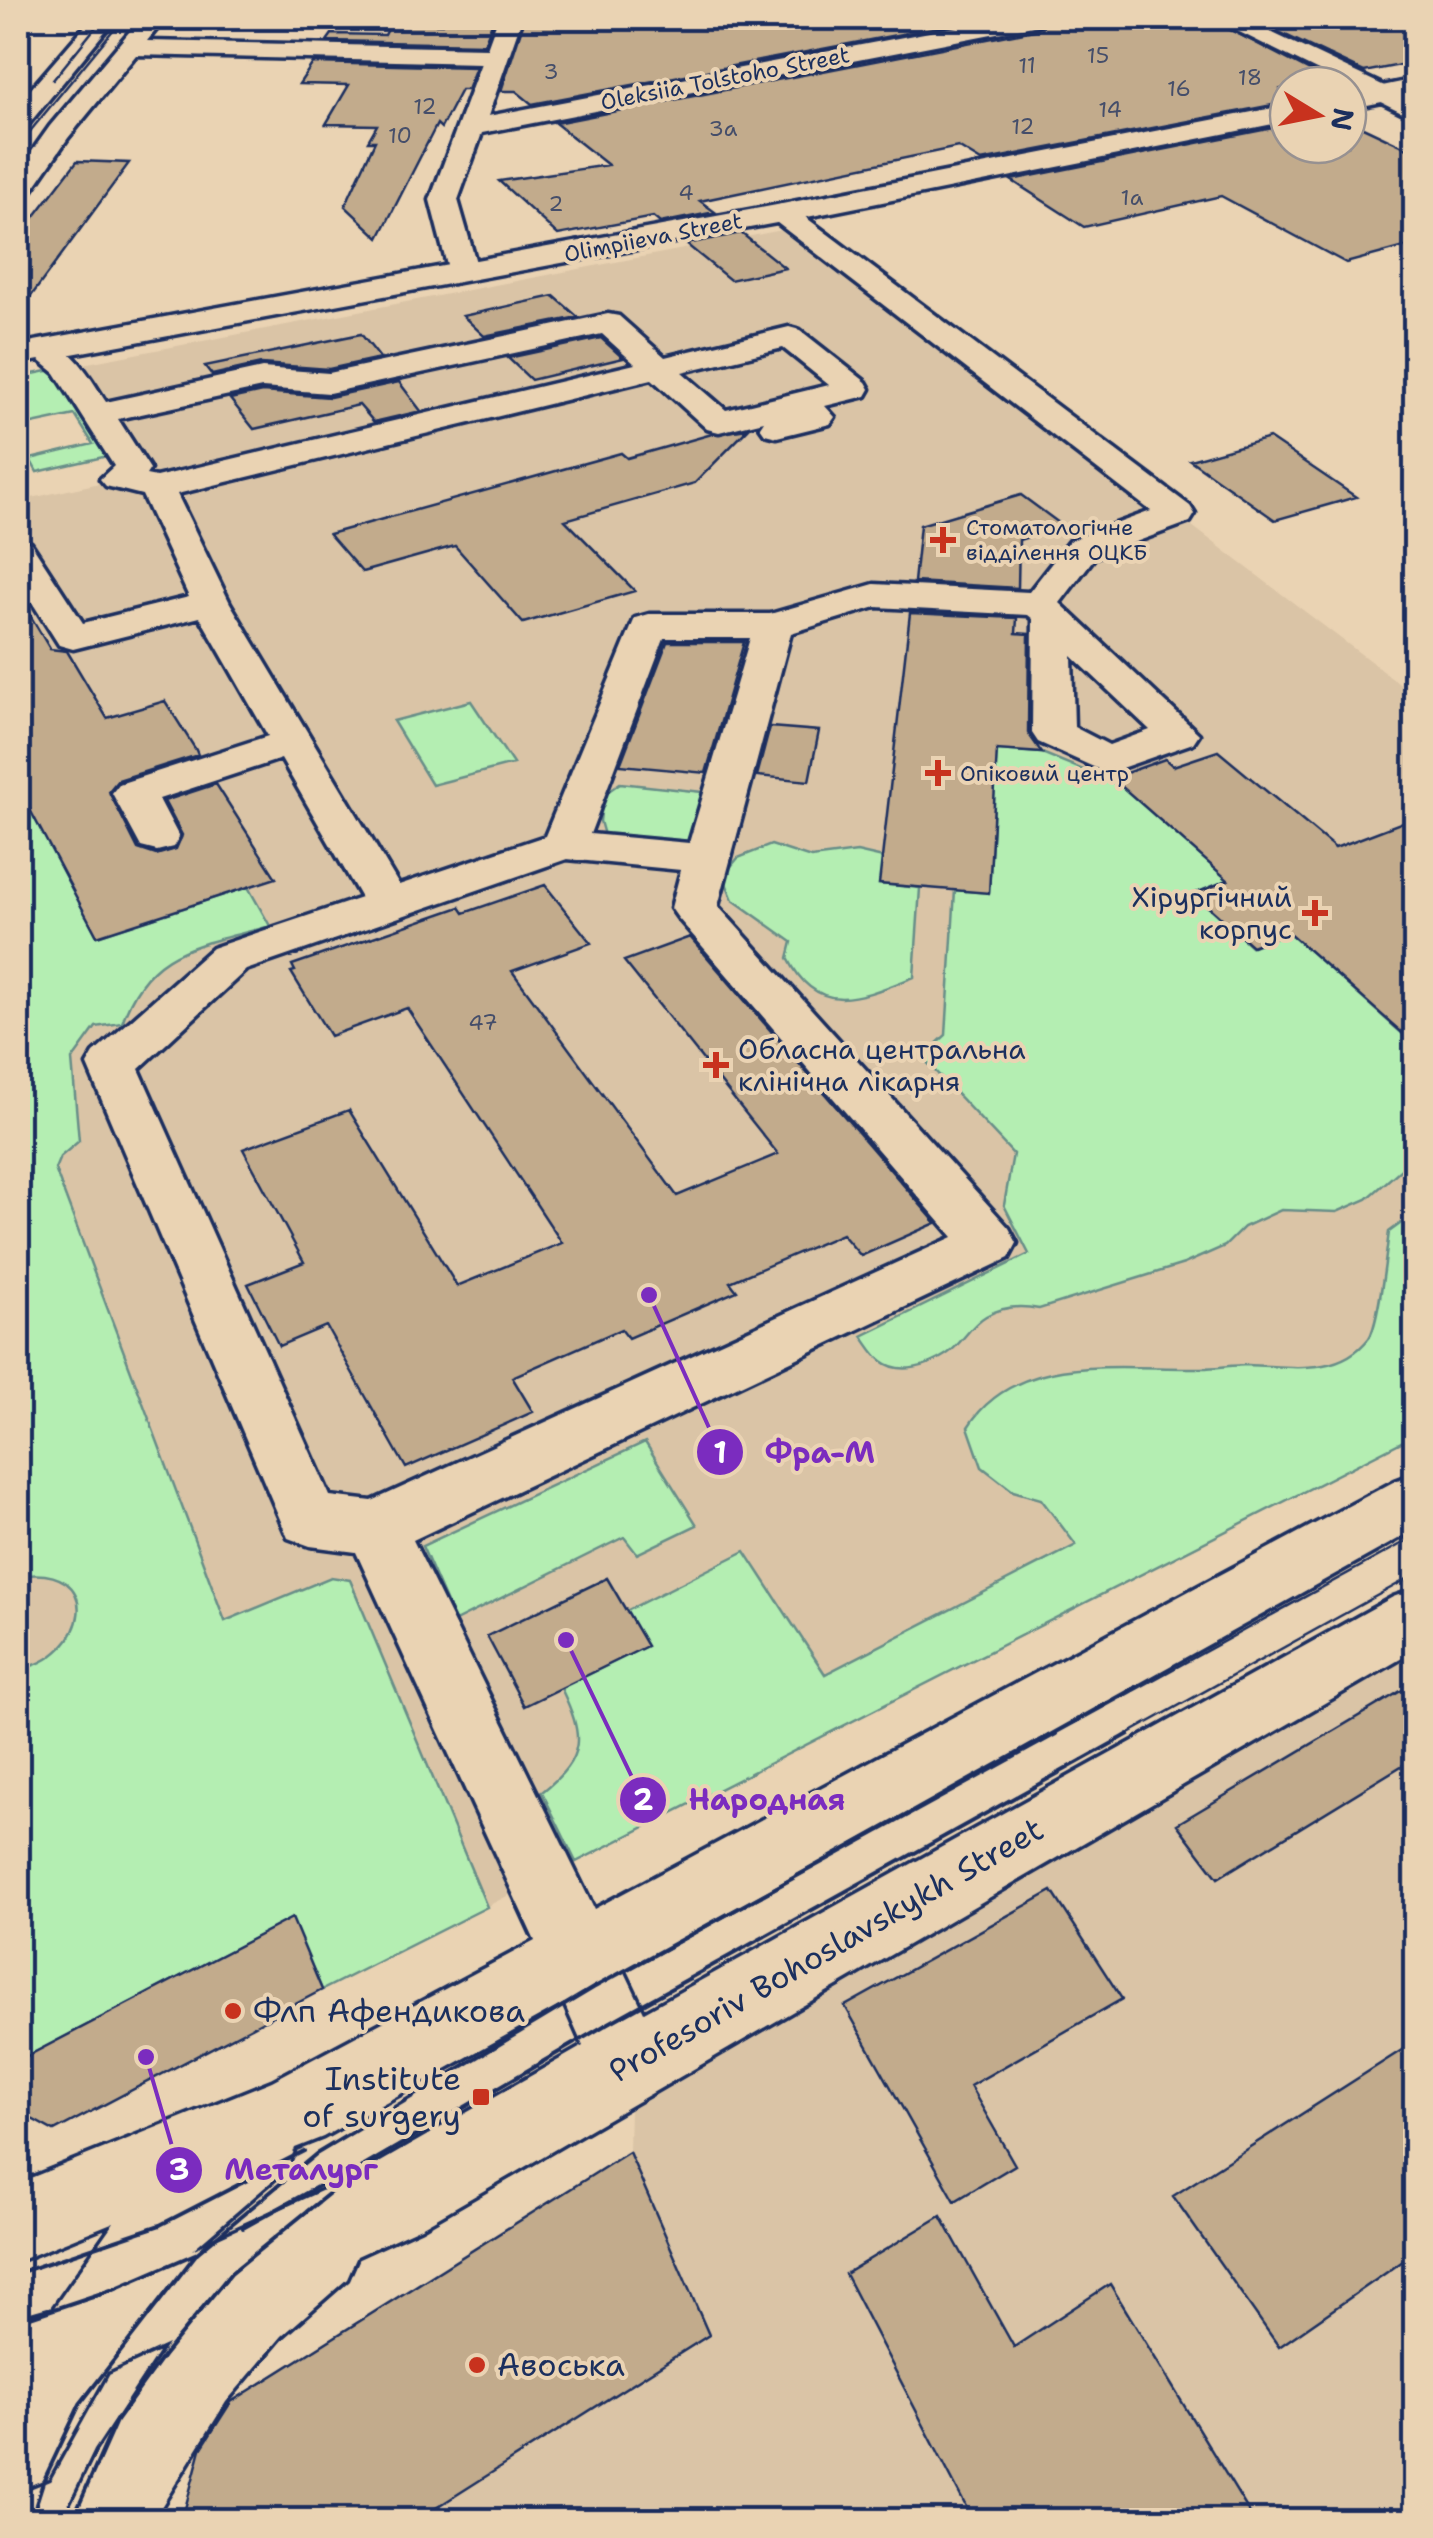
<svg xmlns="http://www.w3.org/2000/svg" width="1433" height="2538" font-family="'Shantell Sans',sans-serif">
<style>
.built{fill:#dac4a6}
.green{fill:#b4eeb2;stroke:#688e88;stroke-width:2.5}
.building{fill:#c2ab8c;stroke:#1b2f5e;stroke-width:2.5}
.lines{fill:none;stroke-linecap:round;stroke-linejoin:round}
.minor-casing{stroke:#1b2f5e;stroke-width:7}
.major-casing{stroke:#1b2f5e;stroke-width:7}
.minor{fill:#ead3b3;fill-rule:evenodd}
.major{fill:#ead3b3;fill-rule:evenodd}
.tram-far1{stroke:#1b2f5e;stroke-width:2.5}
.tram{stroke:#1b2f5e;stroke-width:4}
.poi-dot{fill:#c8321e;stroke:#ead3b3;stroke-width:4}
.labels{text-anchor:middle;stroke-width:8;stroke-linejoin:round;paint-order:stroke}
.number-label{font-size:22px;fill:#454e6a}
.far-street-label{font-size:22px;fill:#1b2f5e;stroke:#ead3b3}
.far-poi-label{font-size:22px;fill:#1b2f5e;stroke:#ead3b3;text-anchor:start}
.poi-label{font-size:28px;fill:#1b2f5e;stroke:#ead3b3;text-anchor:end}
.near-street-label{font-size:32px;fill:#1b2f5e;stroke:#ead3b3}
.near-poi-label{font-size:32px;fill:#1b2f5e;stroke:#ead3b3;text-anchor:start}
.leader{fill:none;stroke:#7b2cbf;stroke-width:4}
.callout-dot{fill:#7b2cbf;stroke:#ead3b3;stroke-width:4}
.mark-label{font-size:30px;text-anchor:middle;font-weight:bold;fill:#fff}
.callout-label{font-size:30px;text-anchor:middle;font-weight:bold;fill:#7b2cbf;stroke:#ead3b3;stroke-width:8;stroke-linejoin:round;paint-order:stroke}
</style>
<rect width="100%" height="100%" fill="#ead3b3"/>
<filter id="ink" filterUnits="userSpaceOnUse"><feTurbulence type="fractalNoise" baseFrequency=".01" numOctaves="2"/><feDisplacementMap in="SourceGraphic" scale="20" xChannelSelector="R" yChannelSelector="G"/><feConvolveMatrix kernelMatrix="1 2 1 2 8 2 1 2 1" color-interpolation-filters="sRGB"/></filter>
<g filter="url(#ink)">
<path class="built" d="M798,227L1415,695V1435L322,1990L291,1919L18,2061V501L118,479L133,468L67,367Z
M1415,1650V2520H417L709,2335L629,2152L630,2106Z"/>
<path class="green" d="M67,367L121,453L37,472L30,459L93,444L75,415L18,427V377Z
M471,701L513,764L432,785L393,721Z
M986,749L1042,753L1120,785L1228,880L1194,894L1251,946L1288,932L1415,1045V1157L1367,1199L1337,1212L1281,1210L1244,1227L1225,1246L1184,1264L1039,1309C1020,1305 1003,1306 986,1316C970,1325 961,1345 947,1354C929,1366 901,1376 882,1361C874,1355 868,1344 862,1336L1029,1254L1004,1205L1013,1154L922,1057L946,1035L955,890L989,893L994,799Z
M620,783L702,792L711,809L688,850L606,842L600,821L603,795Z
M18,787L97,936L248,887L270,926C200,946 148,946 122,1023L96,1027L72,1060L79,1141L60,1157L55,1169L225,1621L331,1577L350,1580L487,1907L322,1990L291,1919L18,2061V1669C89,1659 108,1561 18,1576V1201L25,1196L30,1178L18,1172Z
M771,845L811,858L857,852L883,858L880,884L920,888L914,977C862,997 818,1019 788,958L792,942L733,900L723,876L738,858Z
M1415,1213V1435L576,1862L542,1792C586,1757 584,1736 561,1688L646,1646L626,1611L745,1551L825,1674L1076,1545L1041,1499L1013,1491L982,1467L968,1427C1016,1350 1124,1370 1202,1368C1217,1368 1232,1365 1248,1365C1290,1366 1339,1377 1369,1338C1379,1324 1386,1253 1389,1232Z
M645,1442L697,1525L637,1554L624,1537L455,1621L422,1546Z"/>
<path class="building" d="M444,18H494L484,44L327,41L332,34L385,35L391,23L442,24Z
M525,18H986L532,104L516,91H501Z
M1053,18H1208L1327,80L1282,89L1288,92V102L981,161L958,147L700,201L715,212L660,223L653,217L558,235L499,181L608,165L555,123L1039,29Z
M1249,18H1416V62L1364,72Z
M313,63L476,67L467,90H461L441,128L437,124L379,238L345,206L375,141H368L377,125L326,124L349,85L299,84Z
M1348,120L1416,152V244L1346,263L1221,196L1084,227L1011,180L1288,125V145H1348Z
M77,161L129,163L18,314V238Z
M741,233L785,268L730,280L686,244Z
M554,296L578,317L484,336L463,316Z
M361,334L380,358L329,369L261,364L212,375L205,366Z
M601,338L623,358L531,380L508,358Z
M399,382L421,411L374,422L359,405L254,429L230,399L262,392L330,397Z
M748,429L695,483L565,520L635,591L523,623L455,546L362,572L329,534L621,453L627,458L712,434Z
M1269,438L1356,497L1275,520L1190,460Z
M1021,495L1063,526L1019,540L1018,588L914,582L920,525Z
M18,595L50,649L67,651L107,718L165,701L196,750L198,755L118,780L109,791L138,849L156,855L176,849L182,835L164,801L216,784L276,878L97,936L18,787Z
M910,613L1017,618L1016,633L1029,634L1028,733L1042,753L997,750L989,893L879,884Z
M667,642H744L706,773L620,765Z
M770,727L819,731L809,781L757,776Z
M1218,751L1335,848L1416,817V1045L1288,932L1252,946L1194,894L1228,880L1112,778L1165,759L1173,766Z
M545,885L591,943L512,971L677,1196L778,1154L624,961L690,937L936,1223L861,1256L842,1234L730,1282L737,1291L628,1338L621,1329L512,1377L533,1412L406,1468L326,1326L279,1346L248,1284L304,1262L243,1149L349,1110L457,1286L562,1243L407,1008L330,1036L291,972L295,971L292,965L460,907L464,913Z
M607,1578L647,1646L524,1706L487,1636Z
M1416,1682V1757L1218,1878L1177,1824Z
M1052,1891L1122,1999L970,2086L1015,2165L955,2201L845,2006Z
M292,1918L322,1990L54,2131L21,2113L18,2061Z
M1416,2041V2252L1279,2347L1173,2196Z
M629,2152L709,2335L417,2520H182L201,2449L231,2402Z
M941,2216L1014,2347L1110,2284L1254,2520H973L845,2274Z"/>
<g class="lines">
<g class="minor-casing">
<path id="minor" d="M92,18H116L27,126L18,128V104Z
M141,18L164,20L147,41L487,48L498,18H522L488,116L1003,18H1050L1038,25L482,133L458,200L479,273L475,279H453L449,273L430,200L481,63L136,55L68,138L28,196L18,198V171L50,126Z
M1211,18H1241L1416,101V119Z
M782,204L792,207L1190,506L1195,514L1190,522L1095,557L1060,603L1199,734L1193,743L1107,773L1038,742L1032,733L1033,619L1028,615L876,607L791,633L718,906L1009,1228L1017,1243L1009,1258L413,1540L594,1909L1395,1481L1416,1473V1529L624,1970L644,2012L1393,1597L1416,1589V1650L421,2227L357,2256L347,2279L282,2336L226,2402L153,2520H64L97,2452L168,2344L107,2372L48,2478L18,2490V2319L53,2309L114,2222L18,2261V2183L272,2081L535,1941L356,1552L310,1546L288,1538L87,1065L94,1053L212,948L361,898L281,759L159,799L179,837L173,847L157,851L141,847L112,793L119,784L268,736L200,617L73,649L59,645L18,580V540L31,543L83,623L189,597L142,495L106,486L100,479L114,466L55,373L27,350L32,343C68,334 89,376 106,402L262,368L329,373L608,314L619,316L665,357L789,327L800,330L866,382L870,389L866,396L825,406L835,417L830,424L777,437L765,434L760,427L764,421L719,432L707,429L652,379L177,494L230,603L399,885L545,836L635,618L649,614H770L874,584L1029,592L1069,541L1151,511L772,219L768,213L772,207ZM602,334L635,364L156,477L146,475L150,469L118,419L262,388L329,393ZM783,348L829,385L726,410L682,372ZM664,638H750L689,843L590,834ZM1072,656L1150,730L1109,745L1074,727ZM567,859L681,870L671,908L678,918L953,1237L372,1501L330,1496L139,1069L246,970ZM564,2003L583,2046L365,2171L192,2250L287,2168L295,2148L323,2137Z"/>
</g>
<g class="major-casing">
<path id="major" d="M1416,79V95L1348,109V93Z
M1288,105V121L782,222L18,364V344L782,204Z"/>
</g>
<use href="#minor" class="minor"/>
<use href="#major" class="major"/>
<path class="tram-far1" d="M53,80L103,18
M18,146L123,18
M1051,1736L1416,1536
M1124,1736L1416,1574"/>
<path class="tram" d="M243,2228L326,2182
M18,2273L160,2225L304,2151
M18,2321L114,2289L195,2254
M31,2520L43,2482L80,2404L197,2253L316,2154L593,1988L1056,1734
M72,2520L116,2421L163,2356L231,2273L359,2169L609,2023L1129,1734"/>
</g>
</g>
<g class="poi-dot">
<path d="M938 525h10v10h10v10h-10v10h-10v-10h-10v-10h10z"/>
<path d="M933 758h10v10h10v10h-10v10h-10v-10h-10v-10h10z"/>
<path d="M1310 898h10v10h10v10h-10v10h-10v-10h-10v-10h10z"/>
<path d="M711 1050h10v10h10v10h-10v10h-10v-10h-10v-10h10z"/>
<circle cx="233" cy="2011" r="10"/>
<rect x="471" y="2087" width="20" height="20" rx="5"/>
<circle cx="477" cy="2365" r="10"/>
</g>
<g class="labels">
<g class="number-label">
<text x="1098" y="63">15</text>
<text x="1027" y="73">11</text>
<text x="551" y="79">3</text>
<text x="1250" y="85">18</text>
<text x="1179" y="96">16</text>
<text x="425" y="114">12</text>
<text x="1110" y="117">14</text>
<text x="1023" y="134">12</text>
<text x="723" y="136">3а</text>
<text x="400" y="143">10</text>
<text x="686" y="200">4</text>
<text x="1132" y="205">1а</text>
<text x="556" y="211">2</text>
<text x="483" y="1030">47</text>
</g>
<g class="far-street-label">
<text transform="translate(725 78) rotate(-11)" y="8">Oleksiia Tolstoho Street</text>
<text transform="translate(653 237) rotate(-11)" y="8">Olimpiieva Street</text>
</g>
<g class="far-poi-label">
<text x="966" y="535">Стоматологічне<tspan x="966" dy="25">відділення ОЦКБ</tspan></text>
<text x="960" y="781">Опіковий центр</text>
</g>
<g class="poi-label">
<text x="1292" y="907">Хірургічний<tspan x="1292" dy="32">корпус</tspan></text>
<text x="738" y="1059" text-anchor="start">Обласна центральна<tspan x="738" dy="32">клінічна лікарня</tspan></text>
</g>
<g class="near-street-label">
<text transform="translate(826 1950) rotate(-30)" y="11">Profesoriv Bohoslavskykh Street</text>
</g>
<g class="near-poi-label">
<text x="253" y="2022">Флп Афендикова</text>
<text x="461" y="2090" text-anchor="end">Institute<tspan x="461" dy="37">of surgery</tspan></text>
<text x="497" y="2376">Авоська</text>
</g>
</g>
<path class="leader" d="M649 1295L720 1452M566 1640L643 1800M146 2057L179 2170"/>
<g class="callout-dot">
<circle cx="649" cy="1295" r="10"/>
<circle cx="566" cy="1640" r="10"/>
<circle cx="146" cy="2057" r="10"/>
<circle cx="720" cy="1452" r="25"/>
<circle cx="643" cy="1800" r="25"/>
<circle cx="179" cy="2170" r="25"/>
</g>
<g class="mark-label">
<text x="720" y="1463">1</text>
<text x="643" y="1810">2</text>
<text x="179" y="2180">3</text>
</g>
<g class="callout-label">
<text x="820" y="1463">Фра-М</text>
<text x="767" y="1810">Народная</text>
<text x="301" y="2180">Металург</text>
</g>
<rect width="1433" height="2538" fill="none" stroke="#ead3b3" stroke-width="60"/>
<rect x="30" y="30" width="1373" height="2478" fill="none" stroke="#1b2f5e" stroke-width="4" filter="url(#ink)"/>
<g transform="translate(1318 115) rotate(100)"><circle r="48" fill="#ead3b3" stroke="#979191" stroke-width="2.5"/>
<path d="M0-8L18 38L0 25L-18 38Z" fill="#c8321e"/>
<text y="-15" font-size="28" font-weight="bold" text-anchor="middle" fill="#1b2f5e">N</text>
</g>
</svg>
